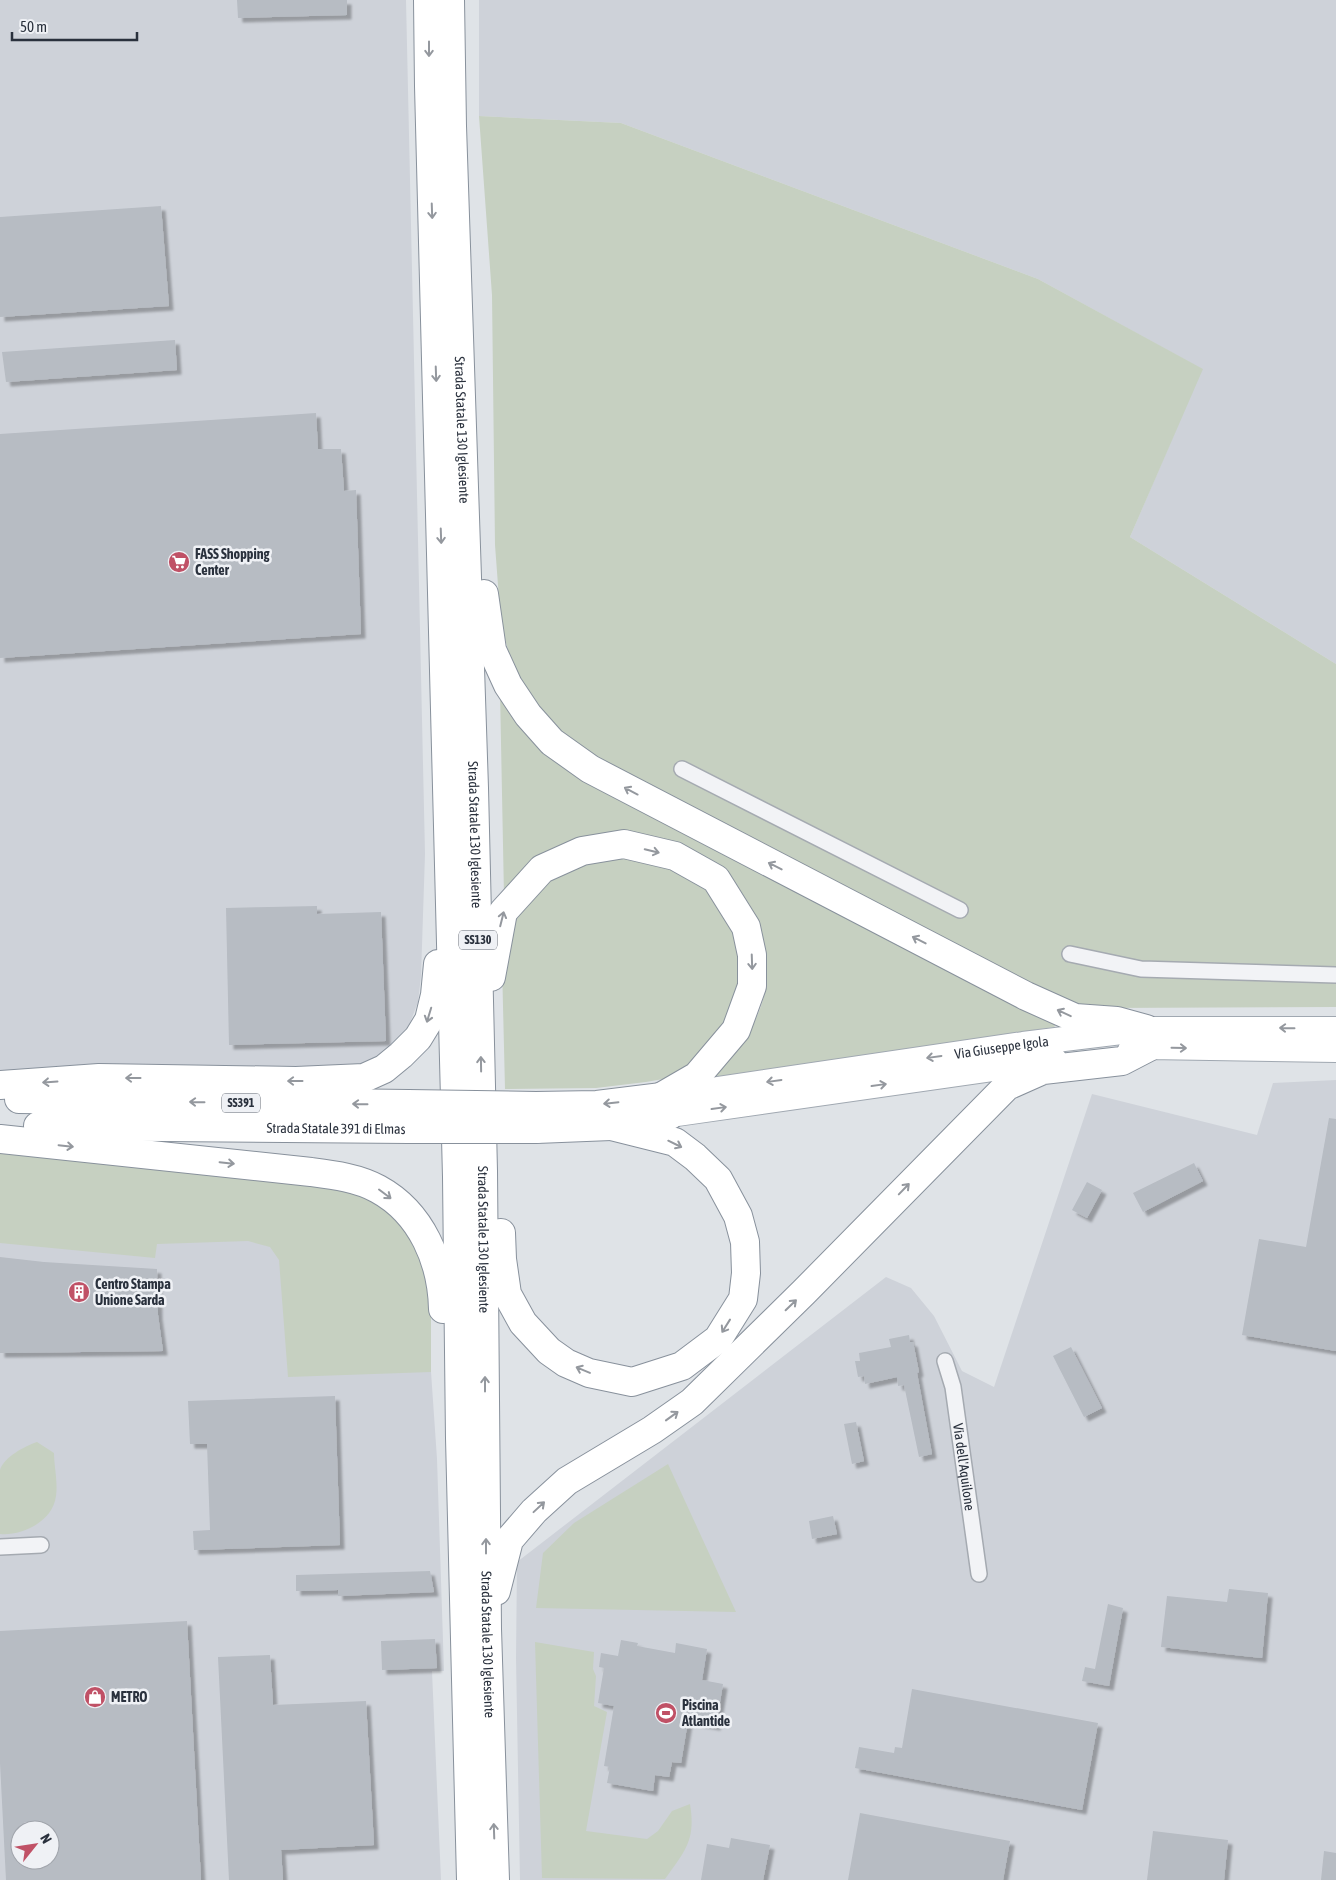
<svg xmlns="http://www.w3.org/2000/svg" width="1336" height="1880" font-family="'Asap Condensed',sans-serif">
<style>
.built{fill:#ced2d9;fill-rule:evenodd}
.green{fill:#c6d0c1}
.building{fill:#b7bcc3;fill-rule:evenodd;filter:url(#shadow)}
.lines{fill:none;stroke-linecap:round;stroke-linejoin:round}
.street-casing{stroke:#a5aab1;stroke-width:18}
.primary-casing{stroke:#a0a8b1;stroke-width:26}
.highway-casing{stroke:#88919c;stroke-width:30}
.street{stroke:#f2f3f6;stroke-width:15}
.primary{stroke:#fff;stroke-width:24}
.highway{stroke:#fff;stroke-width:28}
.highway-bridge-casing{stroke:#88919c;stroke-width:30;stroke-linecap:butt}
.highway-bridge{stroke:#fff;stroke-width:28}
.oneway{stroke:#94989e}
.labels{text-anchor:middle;stroke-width:5;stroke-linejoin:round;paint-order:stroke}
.shield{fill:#eff1f5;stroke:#656b74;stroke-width:1}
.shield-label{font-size:12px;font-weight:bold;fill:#2a313d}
.street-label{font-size:14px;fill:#2a313d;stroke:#eff1f5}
.poi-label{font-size:14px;font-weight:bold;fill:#2a313d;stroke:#eff1f5;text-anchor:start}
</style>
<defs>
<filter id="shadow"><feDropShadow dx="4.5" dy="4.5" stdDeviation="1" flood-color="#0004"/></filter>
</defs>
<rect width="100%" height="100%" fill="#dfe3e7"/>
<path class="built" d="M0,0H406L425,854L421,976L418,1002L410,1023L400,1040L388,1053L349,1071L0,1078Z
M479,0H1336V664L1130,537L1202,369L1038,279L621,123L479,116Z
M1336,1080V1880H520L516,1658L517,1562L886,1277L911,1288L934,1316L962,1371L994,1387L1092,1094L1257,1135L1273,1083Z
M0,1182L340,1214L427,1372H431L437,1459L444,1671H432L441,1880H0ZM20,1830H50V1860H20Z"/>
<path class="green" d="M479,116L621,123L1038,279L1203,369L1130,537L1336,664V1007L1105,1008L1072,1006L586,754L534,707L515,674L501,625L495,545L492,295Z
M500,691L509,708L1059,1021L1054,1027L710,1080C736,1054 758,1026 766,988C769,970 765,934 756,918C751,910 742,902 736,895C727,884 718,868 707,860C665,829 604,825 556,847C534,858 520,878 504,896Z
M644,855L700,880L739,930L741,995L709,1052L669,1078L646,1082L596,1088L505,1089L502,964L510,928L521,906L538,883L584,858Z
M0,1148L249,1174L357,1192L395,1216L415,1240L431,1284V1372L288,1377L279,1260L270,1247L248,1241L157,1244L155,1258L0,1243Z
M37,1442L54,1453C54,1466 58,1482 56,1496C53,1521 23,1536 0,1534C0,1521 0,1479 0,1470C4,1457 25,1446 37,1442Z
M668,1464L736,1612L536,1608L543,1553L574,1523Z
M535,1642L594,1652L593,1669L596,1676L594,1706L607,1712L586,1831L647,1839L658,1831L672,1811L690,1804C696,1840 685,1851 665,1879L542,1878Z"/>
<path class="building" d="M237,0H347V15L238,18Z
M161,206L169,306L0,317V217Z
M175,340L177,370L6,382L2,352Z
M316,413L318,449H341L344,491L356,490L361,634L0,658V434Z
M317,906V914L381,912L386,1041L229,1045L226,908Z
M1329,1118L1336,1119V1351L1242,1335L1259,1239L1306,1247Z
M1194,1163L1203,1181L1143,1212L1133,1193Z
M1087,1182L1102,1190L1087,1218L1072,1210Z
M0,1257L44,1262L157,1269L158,1315L163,1351L0,1353Z
M909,1335L910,1342H913L919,1372L917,1373L932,1454L919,1457L904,1385L898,1386L897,1377L865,1384L864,1376L858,1377L855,1361H860L859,1353L891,1347L889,1339Z
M1071,1347L1102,1408L1084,1417L1053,1356Z
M335,1396L340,1545L194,1550L193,1531L210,1530L207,1444H190L188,1401Z
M856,1422L864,1461L852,1464L844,1424Z
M833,1516L837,1534L812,1539L809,1521Z
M430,1571L434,1592L338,1596V1590L296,1591V1575Z
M1229,1589L1268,1593L1262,1658L1161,1647L1167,1596L1227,1602Z
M1108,1604L1123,1608L1109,1686L1082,1681L1085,1667L1095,1669Z
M187,1621L201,1880H6L0,1763V1631ZM20,1830H50V1860H20Z
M435,1639L437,1668L382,1670L381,1641Z
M621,1640L638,1643L637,1646L675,1653L676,1643L707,1649L702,1680L723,1684L716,1726L688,1721L681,1763L672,1762L669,1777L655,1775L653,1791L607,1783L610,1767L604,1766L614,1706L598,1703L604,1668L599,1667L601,1653L618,1656Z
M270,1655L273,1705L366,1701L374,1845L281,1850L283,1880H229L218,1657Z
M912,1689L1098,1723L1082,1810L855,1768L859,1747L894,1753L895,1747L902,1748Z
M860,1813L1010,1841L1003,1880H848Z
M1153,1831L1228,1840L1224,1880H1147Z
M731,1838L770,1845L763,1880H701L707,1844L729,1848Z
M1324,1851L1336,1853V1880H1321Z"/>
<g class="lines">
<g class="street-casing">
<g id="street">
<path d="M682,769L960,910"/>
<path d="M1070,954L1141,969L1336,975"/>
<path id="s1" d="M945,1361L953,1387L979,1574"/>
<path d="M0,1547L41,1545"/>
</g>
</g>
<g class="primary-casing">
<g id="primary">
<path d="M1130,1050L1149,1047L1336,1050"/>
<path id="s2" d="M670,1096L1023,1044L1146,1029H1336"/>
<path d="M670,1115L1055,1060"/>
</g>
</g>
<g class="highway-casing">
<g id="highway">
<path d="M428,0L429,86L457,1177L460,1438L471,1880"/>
<path id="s3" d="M450,0L452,126L474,788L483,1171L487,1629L495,1880"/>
<path d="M484,594L492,650L508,685L528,715L552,742L590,769L1026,996L1075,1018L1117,1021L1146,1029"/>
<path d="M491,977L503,912L542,869L582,851L624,844L675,856L716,879L746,927L752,955V986L736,1030L697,1076L659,1098"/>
<path d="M0,1085L99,1078L296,1081L364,1078L384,1069L401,1055L418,1038L429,1020L435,995L438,964"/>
<path d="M19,1099L408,1104"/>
<path d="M536,1106L597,1105L670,1096"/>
<path id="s4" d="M38,1126L409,1129"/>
<path d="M536,1129L611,1126L670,1115"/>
<path d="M0,1139L311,1172C334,1175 358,1178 378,1189C422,1213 442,1262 443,1309"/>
<path d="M501,1233L502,1259L507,1294L523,1323L549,1351L566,1363L589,1373L632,1382L682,1366L718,1339L743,1299L746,1273L745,1242L738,1216L718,1179L695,1157L675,1142L611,1126"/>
<path d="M496,1591L509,1540L534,1511L567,1481L652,1430L692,1402L804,1292L1007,1086L1043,1070L1122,1061L1149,1047"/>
</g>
</g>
<use href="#street" class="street"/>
<use href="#primary" class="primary"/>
<use href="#highway" class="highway"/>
<g class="highway-bridge-casing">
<path id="highway-bridge" d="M408,1104L536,1106
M409,1129H536"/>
</g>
<use href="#highway-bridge" class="highway-bridge"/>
</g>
<defs><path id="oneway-shaft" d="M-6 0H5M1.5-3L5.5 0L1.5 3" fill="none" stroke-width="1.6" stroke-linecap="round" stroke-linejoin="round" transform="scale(1.25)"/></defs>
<g class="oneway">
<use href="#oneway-shaft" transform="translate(429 49) rotate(90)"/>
<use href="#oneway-shaft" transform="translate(432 211) rotate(88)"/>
<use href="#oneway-shaft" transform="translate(436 374) rotate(88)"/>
<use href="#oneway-shaft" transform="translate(441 536) rotate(88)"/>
<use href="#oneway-shaft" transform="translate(631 791) rotate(-152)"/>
<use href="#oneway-shaft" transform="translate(652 851) rotate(14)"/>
<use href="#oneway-shaft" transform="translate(775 866) rotate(-153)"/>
<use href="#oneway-shaft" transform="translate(502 919) rotate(-76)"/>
<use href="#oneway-shaft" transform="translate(919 940) rotate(-153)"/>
<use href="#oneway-shaft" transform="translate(752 962) rotate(88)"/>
<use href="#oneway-shaft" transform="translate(1064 1013) rotate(-155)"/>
<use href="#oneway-shaft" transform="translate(429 1015) rotate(107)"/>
<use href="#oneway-shaft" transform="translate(1287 1028) rotate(-179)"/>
<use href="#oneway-shaft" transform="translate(1179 1048) rotate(1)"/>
<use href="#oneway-shaft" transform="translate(934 1057) rotate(172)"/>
<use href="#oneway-shaft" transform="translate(481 1064) rotate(-91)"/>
<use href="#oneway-shaft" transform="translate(133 1078) rotate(180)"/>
<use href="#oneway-shaft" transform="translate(295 1081) rotate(180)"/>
<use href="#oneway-shaft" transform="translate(774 1081) rotate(172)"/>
<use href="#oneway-shaft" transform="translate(50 1082) rotate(176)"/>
<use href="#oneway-shaft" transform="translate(879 1085) rotate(-8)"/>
<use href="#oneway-shaft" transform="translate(197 1102) rotate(-179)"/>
<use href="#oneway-shaft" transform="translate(611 1103) rotate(174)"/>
<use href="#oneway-shaft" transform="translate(360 1104) rotate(-179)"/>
<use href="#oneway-shaft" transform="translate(719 1108) rotate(-8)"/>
<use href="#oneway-shaft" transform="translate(675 1144) rotate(26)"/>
<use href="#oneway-shaft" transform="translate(66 1146) rotate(6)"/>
<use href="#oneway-shaft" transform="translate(227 1163) rotate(6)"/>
<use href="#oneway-shaft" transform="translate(904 1189) rotate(-46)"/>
<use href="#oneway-shaft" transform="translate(385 1194) rotate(37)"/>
<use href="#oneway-shaft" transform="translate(791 1305) rotate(-44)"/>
<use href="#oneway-shaft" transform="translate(726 1326) rotate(122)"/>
<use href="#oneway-shaft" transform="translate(583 1370) rotate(-157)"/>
<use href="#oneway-shaft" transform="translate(485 1384) rotate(-90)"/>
<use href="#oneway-shaft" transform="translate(672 1416) rotate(-36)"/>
<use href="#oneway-shaft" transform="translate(539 1507) rotate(-43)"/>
<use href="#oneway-shaft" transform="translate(486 1546) rotate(-90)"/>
<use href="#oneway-shaft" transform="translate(494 1831) rotate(-92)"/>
</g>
<defs>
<g id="supermarket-disc" transform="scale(1.125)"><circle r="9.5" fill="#c05166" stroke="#eff1f5"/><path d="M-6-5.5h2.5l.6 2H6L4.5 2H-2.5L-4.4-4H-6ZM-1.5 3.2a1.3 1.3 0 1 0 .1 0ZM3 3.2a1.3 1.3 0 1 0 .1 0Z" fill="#fff"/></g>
<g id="building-disc" transform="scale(1.125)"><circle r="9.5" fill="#c05166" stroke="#eff1f5"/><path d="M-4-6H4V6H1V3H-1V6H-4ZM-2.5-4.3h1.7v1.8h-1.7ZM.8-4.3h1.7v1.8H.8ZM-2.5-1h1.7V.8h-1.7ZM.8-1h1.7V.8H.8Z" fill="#fff"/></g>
<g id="shop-disc" transform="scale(1.125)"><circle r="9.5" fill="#c05166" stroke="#eff1f5"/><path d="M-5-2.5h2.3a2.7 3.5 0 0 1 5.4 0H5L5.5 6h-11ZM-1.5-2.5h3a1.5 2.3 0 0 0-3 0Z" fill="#fff"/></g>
<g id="stadium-disc" transform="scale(1.125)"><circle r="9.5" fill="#c05166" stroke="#eff1f5"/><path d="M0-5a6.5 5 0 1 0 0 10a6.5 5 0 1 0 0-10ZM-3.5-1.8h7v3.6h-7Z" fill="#fff"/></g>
</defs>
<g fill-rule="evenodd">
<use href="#supermarket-disc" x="179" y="562"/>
<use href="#building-disc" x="79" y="1292"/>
<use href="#shop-disc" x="95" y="1697"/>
<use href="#stadium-disc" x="666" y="1713"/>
</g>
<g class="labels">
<g class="shield">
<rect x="459" y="930.5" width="38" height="19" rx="4"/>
<rect x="222" y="1093.5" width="38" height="19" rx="4"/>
</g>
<g class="shield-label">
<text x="478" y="944">SS130</text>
<text x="241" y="1107">SS391</text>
</g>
<g class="street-label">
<text dy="5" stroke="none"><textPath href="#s3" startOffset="430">Strada Statale 130 Iglesiente</textPath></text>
<text dy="5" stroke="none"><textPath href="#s3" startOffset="835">Strada Statale 130 Iglesiente</textPath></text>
<text dy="5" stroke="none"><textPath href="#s2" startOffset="335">Via Giuseppe Igola</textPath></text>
<text dy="5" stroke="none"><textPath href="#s4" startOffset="298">Strada Statale 391 di Elmas</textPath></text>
<text dy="5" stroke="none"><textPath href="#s3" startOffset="1240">Strada Statale 130 Iglesiente</textPath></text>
<text dy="5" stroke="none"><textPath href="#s1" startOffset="108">Via dell'Aquilone</textPath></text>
<text dy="5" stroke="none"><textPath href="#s3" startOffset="1645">Strada Statale 130 Iglesiente</textPath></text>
</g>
<g class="poi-label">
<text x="195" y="559">FASS Shopping<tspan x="195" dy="16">Center</tspan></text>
<text x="95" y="1289">Centro Stampa<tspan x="95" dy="16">Unione Sarda</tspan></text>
<text x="111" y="1702">METRO</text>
<text x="682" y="1710">Piscina<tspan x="682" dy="16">Atlantide</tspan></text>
</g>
</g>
<g transform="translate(35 1845) rotate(60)"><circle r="24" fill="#eff1f5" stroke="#a0a4ab"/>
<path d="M0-4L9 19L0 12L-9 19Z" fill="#c05166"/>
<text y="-8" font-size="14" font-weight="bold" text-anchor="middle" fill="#2a313d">N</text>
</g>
<path d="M12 32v8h125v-8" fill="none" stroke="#2a313d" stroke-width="2.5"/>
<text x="20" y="32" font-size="15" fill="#2a313d" stroke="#eff1f5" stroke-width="4" paint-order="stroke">50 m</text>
</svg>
